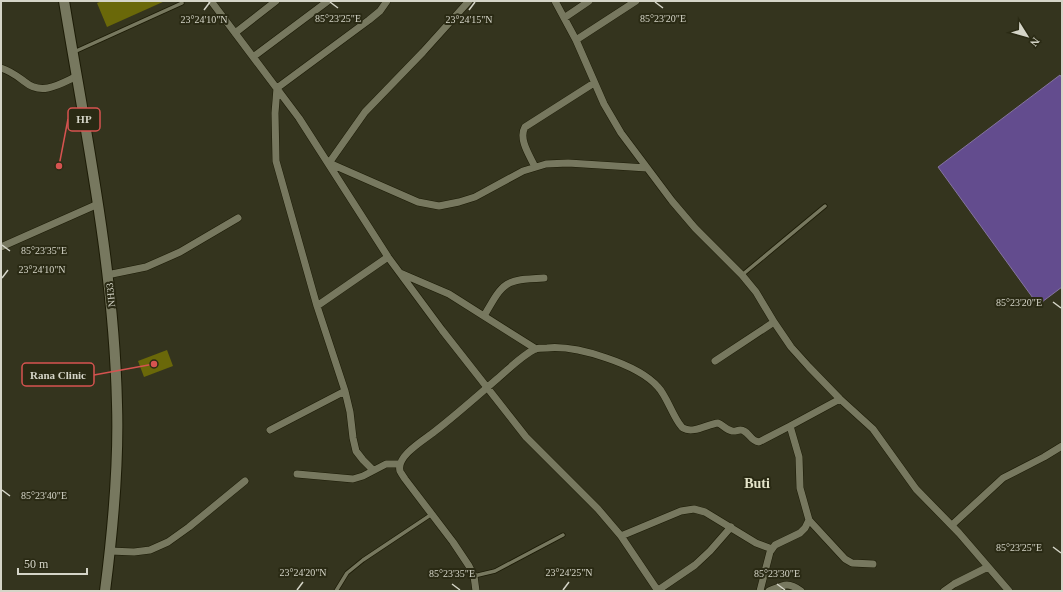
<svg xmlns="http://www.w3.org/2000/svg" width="1063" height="592" font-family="'Times New Roman',serif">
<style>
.water{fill:#634c8e;stroke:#85759f}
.building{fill:#6a6809}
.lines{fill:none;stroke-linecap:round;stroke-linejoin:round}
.lane-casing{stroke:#1c1b06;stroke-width:5}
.street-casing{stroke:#1c1b06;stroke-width:8}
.secondary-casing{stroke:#1c1b06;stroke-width:12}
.lane{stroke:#77785f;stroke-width:3.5}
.street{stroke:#77785f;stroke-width:7}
.secondary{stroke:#77785f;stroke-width:10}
.ticks{fill:none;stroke:#d5d5c8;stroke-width:1.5}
.labels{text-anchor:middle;stroke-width:4;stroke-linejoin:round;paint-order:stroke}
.street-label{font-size:10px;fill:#d5d5c8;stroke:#2a2a14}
.district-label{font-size:14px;font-weight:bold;fill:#e4e4c9;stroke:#2a2a14}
.ticks-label{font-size:10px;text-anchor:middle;fill:#d5d5c8;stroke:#2a2a14;stroke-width:4;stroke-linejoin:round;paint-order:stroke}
.leader{fill:none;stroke:#d65350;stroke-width:1.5}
.callout-dot{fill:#d65350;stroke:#2a2a14;stroke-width:1.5}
.callout{fill:#2a2a14;stroke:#d65350;stroke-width:1.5}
.callout-label{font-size:11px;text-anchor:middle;font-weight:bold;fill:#d5d5c8}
</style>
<rect width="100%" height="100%" fill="#34341e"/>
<path class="water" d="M1060,75L1062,78V287L1038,305L938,167Z"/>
<path class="building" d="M102,1H165L107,27L97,3Z
M167,350L173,366L144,377L138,361Z"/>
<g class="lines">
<g class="lane-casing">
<path id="lane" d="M74,52L182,3
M742,275L825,206
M474,576L495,571L563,535
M336,591L347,573L363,560L432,514"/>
</g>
<g class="street-casing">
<path id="street" d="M211,1L299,118L388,257L442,330L526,437L598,509L621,536L658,591
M469,1L423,52L365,112L329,163L418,202L439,206L459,202L475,197L523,171L546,164L568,163L647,168
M555,1L576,40L604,104L621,133L672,201L695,228L742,275L756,292L774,322L791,347L809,367L840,399L873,429L916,489L959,533L1009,591
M564,18L589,1
M235,33L276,1
M576,40L636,1
M253,57L328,1
M1,68C11,71 17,76 25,82C42,96 60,84 77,76
M535,167C530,156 518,139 525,127L594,83
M1,247L98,204
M400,273L449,294L536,349
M107,275L146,267L180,252L238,218
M317,306L388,257
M484,316C504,281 504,280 544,278
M715,361L774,322
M270,430L345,391
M373,470L363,460L356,451L353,438L350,412L345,391L317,306L276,161L275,113L277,88L369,20L380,11L387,1
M297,474L353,479L363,476L386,464H400
M809,520L845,559L852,563L873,564
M952,525L1003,478L1044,457L1062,446
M621,536L681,511L694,509L705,512L756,543L772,549
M110,551L134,552L150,550L168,542L189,527L245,481
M476,591L474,576L469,566L453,542L405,479C403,476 401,473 400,471C396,456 424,440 434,432C456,415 476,397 497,379C509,369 521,356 535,349C538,348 543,348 547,348C576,345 638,364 658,387C667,396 675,422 683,428C693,434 708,424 718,423C723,425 726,430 732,431C736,432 740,428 744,431C750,434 751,441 759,442L790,426
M657,591L695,565L710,551L731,527
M760,591L770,552L775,545L800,533L805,528L809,520L800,488L799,457L790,426L840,399
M769,591C783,585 788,581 801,591
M944,591L954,584L988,567"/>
</g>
<g class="secondary-casing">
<path id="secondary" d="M64,1C86,135 114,268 117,404C119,467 113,529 105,591"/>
</g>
<use href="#lane" class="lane"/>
<use href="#street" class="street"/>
<use href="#secondary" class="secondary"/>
</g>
<path class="ticks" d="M330,2L338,8M655,2L663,8M204,10L210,2M469,10L475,2M2,245L10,251M2,278L8,270M1053,302L1061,308M2,490L10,496M1053,547L1061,553M452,584L460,590M777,584L785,590M297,590L303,582M563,590L569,582"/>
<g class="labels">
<g class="street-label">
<text transform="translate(110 295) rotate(-96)" y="4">NH33</text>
</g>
<g class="district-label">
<text x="757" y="488">Buti</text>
</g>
</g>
<g class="ticks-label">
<text x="338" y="22">85°23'25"E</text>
<text x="663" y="22">85°23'20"E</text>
<text x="204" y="23">23°24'10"N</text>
<text x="469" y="23">23°24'15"N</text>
<text x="44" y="254">85°23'35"E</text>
<text x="42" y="273">23°24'10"N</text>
<text x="1019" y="306">85°23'20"E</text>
<text x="44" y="499">85°23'40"E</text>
<text x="1019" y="551">85°23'25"E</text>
<text x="303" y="576">23°24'20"N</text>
<text x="569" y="576">23°24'25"N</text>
<text x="452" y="577">85°23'35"E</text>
<text x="777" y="577">85°23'30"E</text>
</g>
<path class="leader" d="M59 166L68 119M154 364L94 375"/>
<g class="callout-dot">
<circle cx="59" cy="166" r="4"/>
<circle cx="154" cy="364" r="4"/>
</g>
<g class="callout">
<rect x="68" y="108" width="32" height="23" rx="4"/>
<rect x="22" y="363" width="72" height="23" rx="4"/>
</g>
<g class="callout-label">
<text x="84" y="123">HP</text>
<text x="58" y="379">Rana Clinic</text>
</g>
<rect width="1063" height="592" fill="none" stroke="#d5d5c8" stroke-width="4"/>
<g transform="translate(1027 36) rotate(127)" stroke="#2a2a14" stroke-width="3" paint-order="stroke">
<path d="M0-3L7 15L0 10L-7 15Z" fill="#d5d5c8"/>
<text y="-6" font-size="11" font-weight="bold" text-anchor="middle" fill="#d5d5c8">N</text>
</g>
<path d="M18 568v6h69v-6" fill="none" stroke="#d5d5c8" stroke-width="2"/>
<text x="24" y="568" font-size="12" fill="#d5d5c8" stroke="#2a2a14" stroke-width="3" paint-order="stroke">50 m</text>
</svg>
